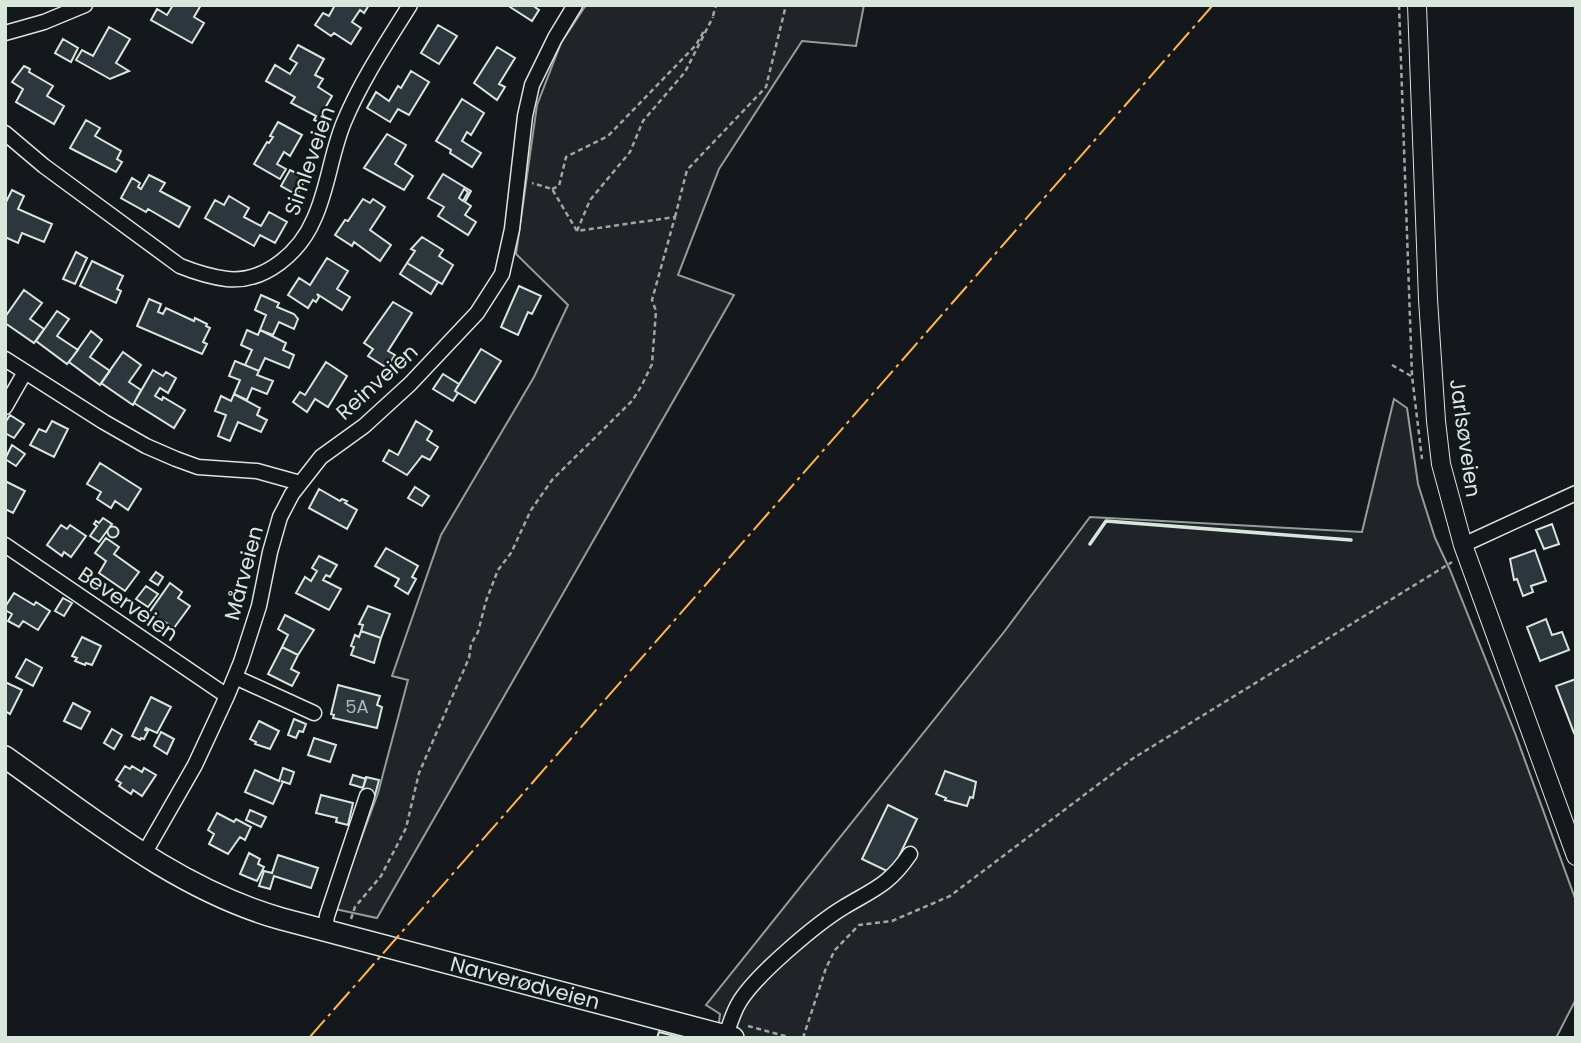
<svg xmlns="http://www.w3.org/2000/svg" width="1581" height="1043" font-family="Poppins,sans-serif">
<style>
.green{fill:#202428;stroke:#939e99;stroke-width:2}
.building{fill:#2c363c;stroke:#d8e6dc;stroke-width:2;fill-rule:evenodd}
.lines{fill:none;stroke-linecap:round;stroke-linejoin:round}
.minor-casing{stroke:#d8e6dc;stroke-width:17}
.tertiary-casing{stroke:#d8e6dc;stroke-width:20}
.secondary-casing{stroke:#d8e6dc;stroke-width:24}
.path{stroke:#9da8a2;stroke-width:2.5;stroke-dasharray:5 3.5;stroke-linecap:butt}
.minor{stroke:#14181c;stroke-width:14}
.tertiary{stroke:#14181c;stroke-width:18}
.secondary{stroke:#14181c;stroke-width:21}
.wall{stroke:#d8e6dc;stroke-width:3.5}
.power{stroke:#ffb74d;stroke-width:2;stroke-dasharray:24 5 3.5 5;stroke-linecap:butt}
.labels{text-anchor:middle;stroke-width:5;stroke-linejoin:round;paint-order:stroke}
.number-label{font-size:18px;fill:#adbab4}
.street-label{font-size:21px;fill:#d8e6dc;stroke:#14181c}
</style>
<rect width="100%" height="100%" fill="#14181c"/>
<path class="green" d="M586,5H864L856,46L802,41L719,169L678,275L734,295L377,918L335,909L378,793L408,680L392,676L441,535L534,377L568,305L516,254L537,105L561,43Z
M1394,399L1407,408L1418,484L1435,538L1450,570L1515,733L1576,901V999L1556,1038H717L720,1014L706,1005L1004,632L1090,517L1362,532Z"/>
<path class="building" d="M173,5H201L194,17L204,23L192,43L151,20L157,9L167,15Z
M335,5H369L364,13L360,10L352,22L361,28L351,44L334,33L331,36L315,25L323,13L329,16Z
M511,5H532L539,10L532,21L510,7Z
M438,25L457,36L439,64L421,53Z
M109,27L130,39L116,63L129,71L110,79L76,60L82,50L93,56Z
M63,39L78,48L71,62L55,53Z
M298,45L324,59L315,75L323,79L318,87L332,96L320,117L323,118L320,123L314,120L316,116L291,103L295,97L266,81L275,65L290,74L297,63L290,59Z
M497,47L515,58L499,84L505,87L497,100L474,83Z
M24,66L30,69L29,72L53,86L47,96L64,106L54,124L16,102L23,89L12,82Z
M411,71L429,82L409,115L398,109L390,122L367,108L376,92L389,101L398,86L401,88Z
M462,99L484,113L471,135L467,132L462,141L481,153L472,167L450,153L451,150L436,141Z
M86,120L100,128L95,136L121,151L117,159L122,162L116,172L70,148Z
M278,122L302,135L290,156L284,152L277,164L286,169L280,179L254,164L267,142L269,143L273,137L270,136Z
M387,134L406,145L395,164L413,176L404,190L364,168Z
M290,170L306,178L297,195L281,186Z
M443,174L471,191L465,202L471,206L465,215L476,222L468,235L438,216L444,207L428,198ZM464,189L468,192L463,201L459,198Z
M149,175L165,183L160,191L190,207L179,227L148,209L146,212L121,198L132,178L140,183L138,187L141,189Z
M12,190L24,196L18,209L52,224L44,242L22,233L18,243L5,237V204Z
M229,196L249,208L244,217L261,226L269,212L287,222L275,243L260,235L254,246L205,218L215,200L224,205Z
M363,199L370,203L373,199L385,207L370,230L391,245L380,261L354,242L352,246L335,235L345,220L348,221Z
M422,237L443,250L439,256L453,265L442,284L407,263L415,251L411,249Z
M76,252L87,258L75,284L63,279Z
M327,258L348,271L337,289L350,297L342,310L317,294L319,297L316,302L313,300L308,308L288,295L299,278L310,285Z
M92,261L123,276L117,289L121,291L116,303L80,286Z
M407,263L438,282L431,294L400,274Z
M519,286L541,296L532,314L528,312L518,335L501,327Z
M24,290L42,303L30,319L44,329L34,343L5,323V317Z
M261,295L279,303L277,307L294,314L298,319L294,329L279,322L273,335L260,330L266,315L255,310Z
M149,299L161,304L158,312L163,314L166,308L194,321L195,318L207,324L206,326L210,328L203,342L207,344L202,354L137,326Z
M393,302L412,313L388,351L395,355L387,368L368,356L373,349L364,343Z
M57,311L69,319L57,336L78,350L67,364L36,341Z
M247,330L258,335L260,330L286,343L283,350L294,355L289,368L265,358L259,371L245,365L252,350L241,345Z
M91,331L102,340L90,357L110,371L100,385L69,362Z
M481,349L501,361L475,403L455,391Z
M123,352L141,365L129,382L141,390L133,405L101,383Z
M235,361L259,371L257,375L273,381L267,394L252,388L247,400L234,394L240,380L229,376Z
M326,362L347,376L328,407L315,399L307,412L293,402L300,392L305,395Z
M153,370L163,376L166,372L176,378L168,393L160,388L155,396L162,400L163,397L185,410L174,428L134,403Z
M443,374L459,384L455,391L458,393L453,401L433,389Z
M234,394L260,408L257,415L267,420L261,432L238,422L230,441L218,436L226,415L215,411L221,396L231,401Z
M10,415L24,424L14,438L5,433V423Z
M52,421L68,429L54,457L30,445L39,429L46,432Z
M416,421L432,431L427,440L438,447L430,460L422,456L407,475L383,461L389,450L398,455Z
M12,445L25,454L16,466L5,459Z
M100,463L141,489L128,510L115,501L111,508L97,499L101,492L87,484Z
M5,481L25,491L13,513L5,509Z
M415,487L429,496L422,506L408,498Z
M319,489L340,501L342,499L347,501L345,503L357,510L347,529L309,508Z
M103,518L112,524L99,542L90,536L97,526L94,524L96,521L99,523Z
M1552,524L1559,544L1544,549L1536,530Z
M61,525L67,529L70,525L86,536L71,557L64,552L62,556L47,545Z
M107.5 532a5.5 5.5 0 1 1 11 0a5.5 5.5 0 1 1-11 0Z
M106,538L119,547L114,554L139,572L125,591L99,573L106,561L95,553Z
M386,548L418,566L412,577L416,579L408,594L395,586L399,579L375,566Z
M1535,550L1546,581L1531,586L1533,592L1523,596L1517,579L1514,580L1510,559Z
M319,556L337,565L330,577L326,575L323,580L341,589L329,610L296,593L305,577L311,581L317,571L312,568Z
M156,572L163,577L158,585L150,580Z
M170,583L182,592L178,598L190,606L174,628L162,620L158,625L146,617Z
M146,586L158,594L148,607L136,599Z
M14,593L34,605L36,602L50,611L38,630L23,621L19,627L8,621L12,614L5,610V607Z
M63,598L72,603L64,616L55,611Z
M368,606L390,614L381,638L361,631L363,625L359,624Z
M285,615L314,630L298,655L282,647L288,635L278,629Z
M1546,619L1552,635L1562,632L1569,650L1540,661L1527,627Z
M361,631L381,638L374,663L351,655L354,647L351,646L355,635L359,637Z
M82,637L101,646L92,665L86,663L85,665L75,661L77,658L72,656Z
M282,647L298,655L291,669L299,673L292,686L268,674Z
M26,659L42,668L33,686L16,677Z
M1576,679V732L1574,733L1556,686Z
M5,682L22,690L10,714L5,711Z
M338,685L380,696L377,705L382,707L377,728L333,718L334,715L331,714Z
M151,697L171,707L157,733L146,728L145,730L148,731L144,739L141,738L140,740L132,736Z
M73,703L90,712L81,729L64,721Z
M294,719L306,724L303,732L299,731L296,738L288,735Z
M259,721L279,731L270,749L255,744L256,742L250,739Z
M112,729L122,735L114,749L104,743Z
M161,732L174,739L167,754L154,746Z
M314,738L336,745L330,762L308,755Z
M125,766L130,769L132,766L142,772L144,768L156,775L142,796L133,790L131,794L119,786L121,783L116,780Z
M283,768L294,772L290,784L281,781L283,782L273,804L245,792L255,770L279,781Z
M945,771L976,782L973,798L970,797L967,806L945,800L946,798L936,794Z
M353,775L366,779L363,788L350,784Z
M366,777L379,780L375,795L362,791Z
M321,795L353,803L348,825L336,822L337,818L316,813Z
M888,805L917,819L891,873L862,859Z
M250,810L266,817L261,827L246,820Z
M217,813L234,822L236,819L251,827L245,840L240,837L228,854L209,844L214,834L208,830Z
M249,853L260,859L258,864L264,867L257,881L240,874Z
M278,855L318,868L311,888L274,876L270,889L259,886L264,871L272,873Z
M659,1032L679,1037L678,1038H657Z"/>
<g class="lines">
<g class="minor-casing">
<path id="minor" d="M5,33L44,22L85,5
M5,133L44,166L180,266C195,272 211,277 227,279C265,283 300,252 314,219C328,189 331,153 344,122C361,81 387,42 410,5
M5,359L104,422L146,446L176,459L198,467L257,471L300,483
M5,407L25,372
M5,545L227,696
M1463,545L1576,493
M235,677L314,713
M144,854L195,765L227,696L241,662L259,606L270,552L280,517L292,494L321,457L364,426L410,384L477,313L502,274L512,229L525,116L532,85L555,38L575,5
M325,930L327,916L367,796
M726,1036C730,1023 733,1012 740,1001C757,974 816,924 844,907C874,889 889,885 910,854"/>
</g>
<g class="tertiary-casing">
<path id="tertiary" d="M1417,5L1428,299L1436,421L1441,464L1463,545L1576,856"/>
</g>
<g class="secondary-casing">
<g id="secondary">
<path id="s1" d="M5,757C93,819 178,890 282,919L733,1038"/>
</g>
</g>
<path class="path" d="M1399,5L1412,376L1422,459
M713,16L716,5
M552,189L559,186L566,157L608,136L696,45L704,31
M675,217L687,170L766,87L786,5
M577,231L590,200L630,152L643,121L685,72L713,17
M1392,365L1411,376
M351,919L355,907L381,876L406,828L419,773L469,658L471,644L478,632L486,601L498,570L511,553L531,510L552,480L632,401L642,385L652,364L656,311L652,300L675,217L577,231L552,189L532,183
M748,1026L792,1038
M803,1038L826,968L835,950L859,925L892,921L950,896L1132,759L1452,562"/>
<use href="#minor" class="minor"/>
<use href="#tertiary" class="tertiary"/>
<use href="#secondary" class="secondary"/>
<path class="wall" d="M1090,544L1106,521L1351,540"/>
<path class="power" d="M309,1038L1213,5"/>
</g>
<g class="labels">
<g class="number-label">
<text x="357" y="713">5A</text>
</g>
<g class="street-label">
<text transform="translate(310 161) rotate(-71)" y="7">Simleveien</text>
<text transform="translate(377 382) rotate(-42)" y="7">Reinveien</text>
<text transform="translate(1465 438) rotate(82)" y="7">Jarlsøveien</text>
<text transform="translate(244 573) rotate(-75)" y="7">Mårveien</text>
<text transform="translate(128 604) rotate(34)" y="7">Beverveien</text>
<text dy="7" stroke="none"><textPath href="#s1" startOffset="574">Narverødveien</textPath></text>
</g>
</g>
<rect width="1581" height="1043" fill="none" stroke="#d8e6dc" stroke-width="14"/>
</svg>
